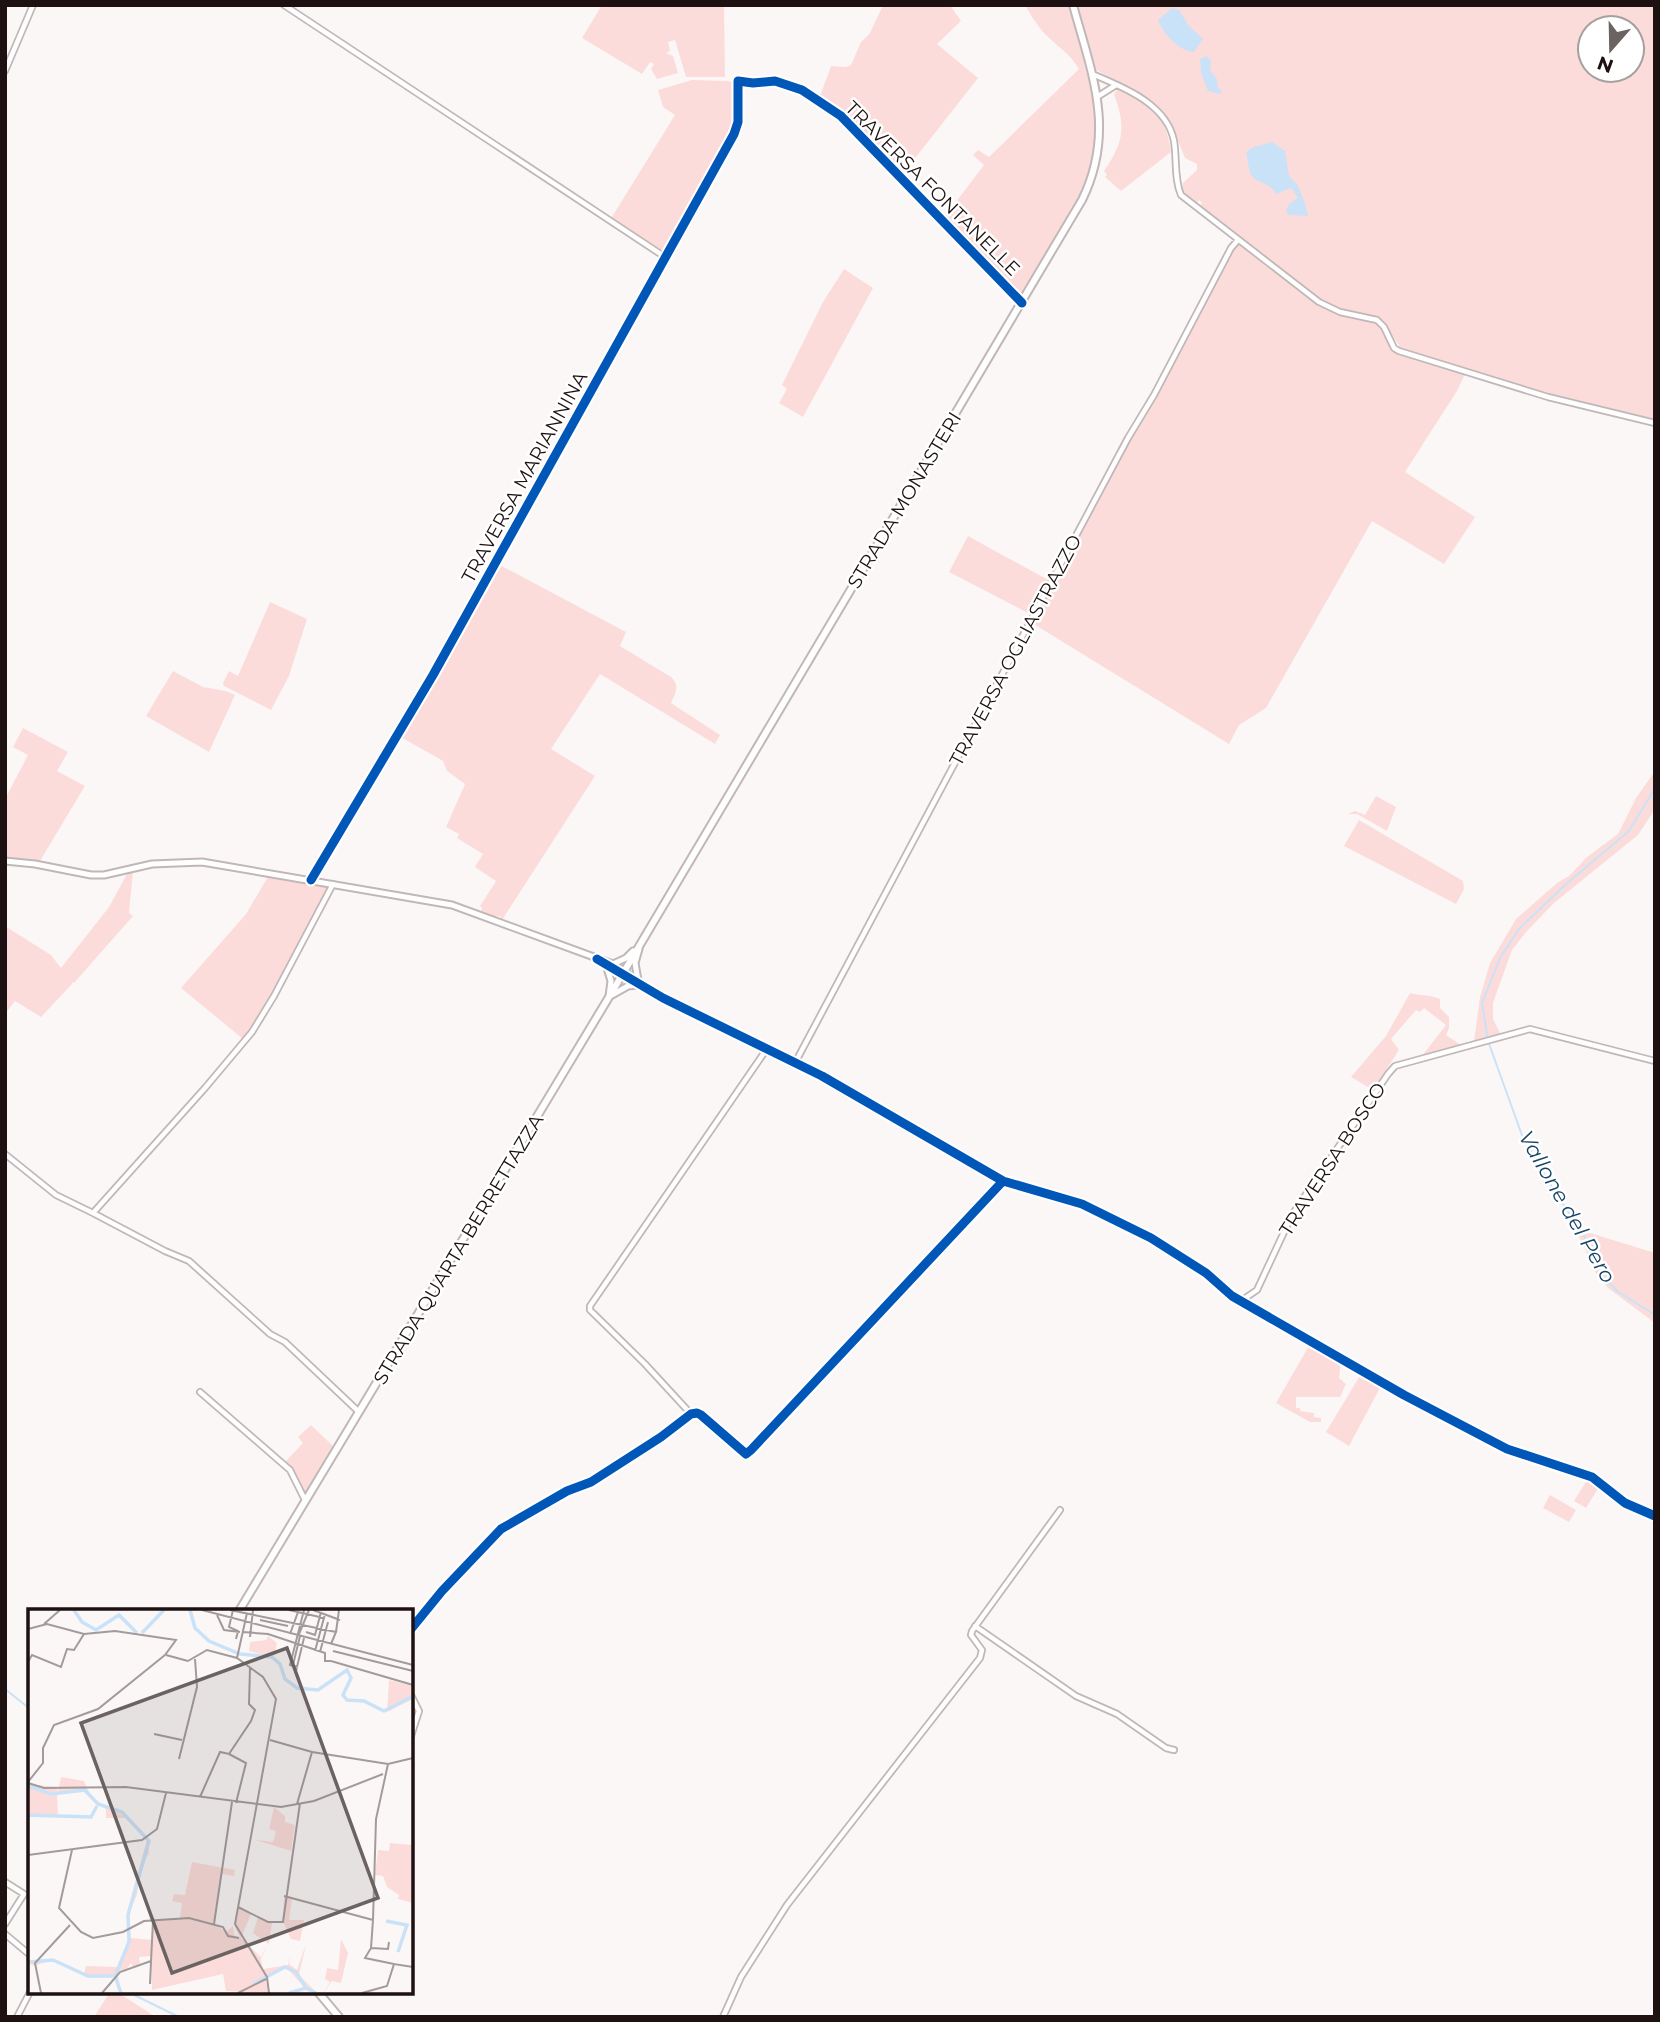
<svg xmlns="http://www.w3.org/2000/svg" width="1660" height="2022" font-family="Montserrat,sans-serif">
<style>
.green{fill:#fcdcda;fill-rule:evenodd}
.water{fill:#cae2f7}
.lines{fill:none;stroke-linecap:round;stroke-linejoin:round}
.stream{stroke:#cae2f7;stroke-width:2}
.minor-casing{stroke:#c0b7b7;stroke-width:8}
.tertiary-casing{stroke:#c0b7b7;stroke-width:9}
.secondary-casing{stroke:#c0b7b7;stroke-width:10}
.minor{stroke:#fffefe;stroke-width:4.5}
.tertiary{stroke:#fffefe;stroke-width:5}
.secondary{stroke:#fffefe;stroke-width:6}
.cycleway-casing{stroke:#fff;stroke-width:13}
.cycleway{stroke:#0057b8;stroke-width:9}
.labels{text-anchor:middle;stroke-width:5;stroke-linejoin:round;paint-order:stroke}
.street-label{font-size:19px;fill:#1d1211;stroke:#fff}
.water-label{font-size:21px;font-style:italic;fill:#174566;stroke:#fff}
.inset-river{fill:none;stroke:#cae2f7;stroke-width:3.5}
.inset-road{fill:none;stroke:#a39b9b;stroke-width:2}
.view{fill:#6b6262;fill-opacity:0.15;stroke:#6b6262;stroke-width:3.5}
.inset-edge{fill:none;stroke:#1d1211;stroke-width:3.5}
</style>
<rect width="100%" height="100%" fill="#fcf7f7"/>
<path class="green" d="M602,5H724L725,77H686L675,40L668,42L670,51L666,53L673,56L678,73L657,79L651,69L654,64L650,62L642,74L582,38Z
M883,5H950L961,21L937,44L978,78L902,175L855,126L819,99L831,66L846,67L851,65L861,42L870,33Z
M1025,5H1070L1096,111V145L1092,168L1083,191L1020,296L964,241L966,237L963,234L959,235L944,220L946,215L984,165L973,155L978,150L989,157L1079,69C1070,53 1056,46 1044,33C1036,24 1031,15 1025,5Z
M1077,5H1655V419L1546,394L1401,348L1379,317L1341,310L1318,299L1199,206L1202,203L1199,200L1196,204L1183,194V183L1197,170V164L1185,158L1171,124L1159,107L1095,69ZM1590,28H1632V70H1590Z
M692,80L727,81L736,83V124L733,133L666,251L661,252L610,220L675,115L663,107L658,90Z
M1118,89C1150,101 1167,118 1171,152L1121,191L1105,177L1107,175L1104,171C1124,142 1126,127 1114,94Z
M1238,244L1321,306L1339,314L1376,322L1381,328L1391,351L1465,374L1457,391L1405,472L1475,517L1444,564L1372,521L1266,708L1239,725L1229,744L1032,623L1232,250Z
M844,269L873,288L803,417L779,403L787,389L782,385L823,302Z
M968,536L1050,581L1032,615L949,572Z
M498,564L626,632L620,646L671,677C680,686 676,692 671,703L720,735L715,744L600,674L551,749L595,776L502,920L500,916L494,917L481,912L482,908L480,906L496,881L475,867L483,854L457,838L459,834L446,827L465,784L447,771L443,761L399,736Z
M270,602L307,619L289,676L271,710L224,686L223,683L229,671L238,676Z
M173,671L203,687L226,691L235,695L209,752L146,716Z
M23,728L68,752L57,771L85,786L40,861L5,857V799L28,755L13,747Z
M1655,771V809L1638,835L1554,903L1527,931L1512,950L1493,1003V1019L1501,1035L1474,1041L1480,997L1490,963L1516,919L1557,883L1569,876L1587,857L1618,834L1636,798Z
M1376,796L1396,807L1387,831L1357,814H1348L1355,811L1365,815Z
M1359,820L1463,881L1464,889L1456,904L1344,846Z
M133,871L129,913L133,916L74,983L72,982V984L41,1017L15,1001L5,1014V926L51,955L61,968L109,907L128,872Z
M269,875L325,885L328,890C302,940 279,995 243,1039L181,988L246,914Z
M1410,993C1421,996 1429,994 1440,999V1008L1449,1017V1028L1446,1035L1461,1045L1422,1056L1446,1025L1424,1008L1420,1012L1416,1010L1391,1039L1399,1050L1373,1090L1351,1077L1386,1036Z
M1569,1222L1587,1232L1655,1253V1323L1608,1288L1595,1272L1582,1242Z
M1310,1344L1341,1362L1339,1378L1346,1384L1340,1397H1296V1408H1300V1411L1314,1413V1417L1321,1418V1422H1310L1276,1403Z
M1361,1374L1381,1386L1349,1446L1326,1432Z
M311,1425L334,1447L305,1494L302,1492L296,1474L284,1463L303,1443L298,1437Z
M1587,1480L1599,1487L1586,1508L1574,1501Z
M1550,1495L1576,1510L1569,1522L1543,1508Z
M110,1992H117L156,2017H94Z"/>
<path class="water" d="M1172,8L1179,10L1189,26L1203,39L1194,52C1179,51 1163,34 1158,20Z
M1207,56L1211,61L1210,70L1217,79L1218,88L1222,91L1220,94L1208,91L1201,73L1200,59Z
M1272,142L1285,151L1289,176L1297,184L1305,203L1308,216L1289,215L1286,211L1289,204L1298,198L1291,188L1276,194C1269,181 1258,185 1252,176C1248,171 1248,159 1246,152L1254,147Z"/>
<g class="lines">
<path class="stream" d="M1655,788L1629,831L1565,885L1519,929L1500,958L1482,1003L1488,1041L1523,1138L1553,1189L1584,1236L1604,1277L1617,1291L1655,1315
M5,1689L30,1709
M128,1992L179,2017"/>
<g class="minor-casing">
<path id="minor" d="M284,5L665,257
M5,71L33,5
M1092,74C1123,87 1167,104 1174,141C1177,159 1174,179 1181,195L1319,302L1340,312L1377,320L1384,327L1394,348L1399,351L1548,397L1655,423
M1097,97L1116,85
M311,880L433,675L734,134L738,122V81L753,83L775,81L802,90L841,116L1022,303
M333,884L274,996L252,1032L205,1088L93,1213L165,1251L189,1261L270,1334L285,1342L359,1412
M795,1063L1128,438L1154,395L1231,248L1238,240
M5,1154L56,1195L93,1213
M1241,1301L1257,1290L1292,1215L1388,1074L1395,1066L1530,1029L1655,1061
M200,1392L290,1470L305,1500
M691,1414L645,1364L590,1310V1306L766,1050
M975,1626L1076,1696L1117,1714L1166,1748L1174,1750
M411,1629L442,1591L501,1529L567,1491L591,1482L661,1437L691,1414L697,1413L701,1415L746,1454L751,1450L1003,1181
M411,1695L419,1711L411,1736
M5,1882L24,1894L5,1924
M5,1934L30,1955
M17,2017L30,1992
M723,2017L741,1977L787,1905L980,1658L982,1650L971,1635L972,1631L1060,1510"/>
</g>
<g class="tertiary-casing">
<path id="tertiary" d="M5,861L35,864L91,875H104L152,864L202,862L452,905L613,964L644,985
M597,959L663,998L822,1076L1003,1181L1082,1204L1151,1238L1206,1273L1232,1296L1404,1395L1507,1449L1592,1477L1625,1503L1655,1516
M613,964L626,958L633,951
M606,965L611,981L609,996
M638,980L635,963L639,949
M612,995L628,986L638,985"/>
</g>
<g class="secondary-casing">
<path id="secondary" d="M239,1611L609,997L1082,200C1116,131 1092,74 1073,5
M318,1992L339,2017"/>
</g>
<use href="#minor" class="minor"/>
<use href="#tertiary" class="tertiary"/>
<use href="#secondary" class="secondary"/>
<g class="cycleway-casing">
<path id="cycleway" d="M311,880L433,675L734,134L738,122V81L753,83L775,81L802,90L841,116L1022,303
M597,959L663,998L822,1076L1003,1181L1082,1204L1151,1238L1206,1273L1232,1296L1404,1395L1507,1449L1592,1477L1625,1503L1655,1516
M411,1629L442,1591L501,1529L567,1491L591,1482L661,1437L691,1414L697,1413L701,1415L746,1454L751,1450L1003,1181"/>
</g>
<use href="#cycleway" class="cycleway"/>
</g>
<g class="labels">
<g class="street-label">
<text transform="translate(933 188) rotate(45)" y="7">TRAVERSA FONTANELLE</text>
<text transform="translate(524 477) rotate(-61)" y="7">TRAVERSA MARIANNINA</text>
<text transform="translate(904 500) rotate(-59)" y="7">STRADA MONASTERI</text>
<text transform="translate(1015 650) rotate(-62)" y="7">TRAVERSA OGLIASTRAZZO</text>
<text transform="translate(1332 1159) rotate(-57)" y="7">TRAVERSA BOSCO</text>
<text transform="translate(458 1249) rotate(-59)" y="7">STRADA QUARTA BERRETTAZZA</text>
</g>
<g class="water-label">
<text transform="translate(1567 1207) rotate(60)" y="7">Vallone del Pero</text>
</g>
</g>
<g transform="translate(28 1609)">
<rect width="385" height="385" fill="#fcf7f7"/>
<path d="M240,27L249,34L246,48L221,42L222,33L238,31ZM361,71L385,77V90L359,103ZM33,168L56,172L64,190L100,209H78V200L71,196L63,209L0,208V175L29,178L30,183ZM54,181L69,196L63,208L30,207L29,185ZM246,198L257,207V213L267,216L263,242L228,231L245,233L248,222L241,220ZM120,227L121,244L112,259L109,286L100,306L103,329L124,331L126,312L152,309L154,294L144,292L146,285L157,286L164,253L207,261L206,267L194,265L186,315L198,323L205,317L206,326L212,329L207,318L210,299L223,305L213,329L233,348L240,335L233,350L235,360L260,356L262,346L261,355L269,361L278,335L271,366L289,384L277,381L258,384L276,378L258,358L238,366L242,384L198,382L195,365L124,381L123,347L111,348L112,356L105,358L103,354L99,360L89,363L93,381L92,384L86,367L59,368L24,351L6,357L0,354L24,350L56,365L58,357L89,358L101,333L99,303ZM362,234L384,236L385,294L370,290L371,286L359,278L355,267L347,266L350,241L361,242ZM256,288L264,290L261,311H276L272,332L263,330L255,312ZM230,308L244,314L241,335L225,324ZM313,330L320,344L313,374L304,372L295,384L302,373L297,370L299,359L310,361Z" fill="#fcdcda" fill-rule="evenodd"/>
<path class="inset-river" d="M46,1L54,13L68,21L91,6L109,24M162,1L167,19L181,32L212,45L244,48L252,55L257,70L269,79L290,81L319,61L323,69L315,86L319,91L336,92L356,102L385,87M114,24L136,1M0,177L23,185L57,181L70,195L94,203L121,232L100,306L101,333L87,367L93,384M0,206L63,208L69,197M358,312L379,316L370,343M0,353L25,351L60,367H85M225,375L257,358L268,363L278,379M261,384L278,379L288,384"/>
<path class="inset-road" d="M174,1L385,56M202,1L308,23L303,35M205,1L201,18L210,22L208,30M261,1L296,9M285,1L312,11M189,6L196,21L212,23M232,11L260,17M16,15L32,1M0,20L19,15L56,25L87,22L148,31L137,46M215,23L240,25L297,44V52H303M278,23L287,26L293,3M308,23L311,1M262,25L270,3M271,25L281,1M222,28L225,1M287,42L297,5M305,42L385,62M292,43L300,13M138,46L160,52M209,49L219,4M160,52L179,41L209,49L235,68L248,90L207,315L239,368L241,384M303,52L385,76M0,53L4,46L33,58L39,40L46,41L56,25M265,56L272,27M270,58L262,56L276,1M268,62L276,29M126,125L154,131M242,131L284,143L269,195M284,143L360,155L385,149M201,145L218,154L208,194M151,150L169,78L167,50M360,155L348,210L345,311L343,339L337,349L366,355M0,173L15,154V139L26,116L70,100L137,46M0,174L16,179L98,178L253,198L286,192L355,165M172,188L192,143L201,145L223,112L227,101L221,95L222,59M44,241L31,299L53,323L65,329L95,323L116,312L161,309L195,318L200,327L211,329M0,246L114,231L129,220L138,184M256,287L345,311M210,298L240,313H255L272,194M186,315L204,193M343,339L360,340L361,333M122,375L123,353M13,384L7,354L42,316M74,384L92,363L123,352L125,312M210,384L238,370M334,384L359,377L366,355L385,358"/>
<path class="view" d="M259,39L350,289L144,364L53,114Z"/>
<rect width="385" height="385" class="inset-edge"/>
</g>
<rect width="1660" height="2022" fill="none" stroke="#1d1211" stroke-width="14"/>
<g transform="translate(1611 49) rotate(200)"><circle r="33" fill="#ffffff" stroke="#a5a0a0" stroke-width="2"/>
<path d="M0-5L12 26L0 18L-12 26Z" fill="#6b6262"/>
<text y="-10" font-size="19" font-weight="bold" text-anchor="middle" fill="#1d1211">N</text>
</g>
</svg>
